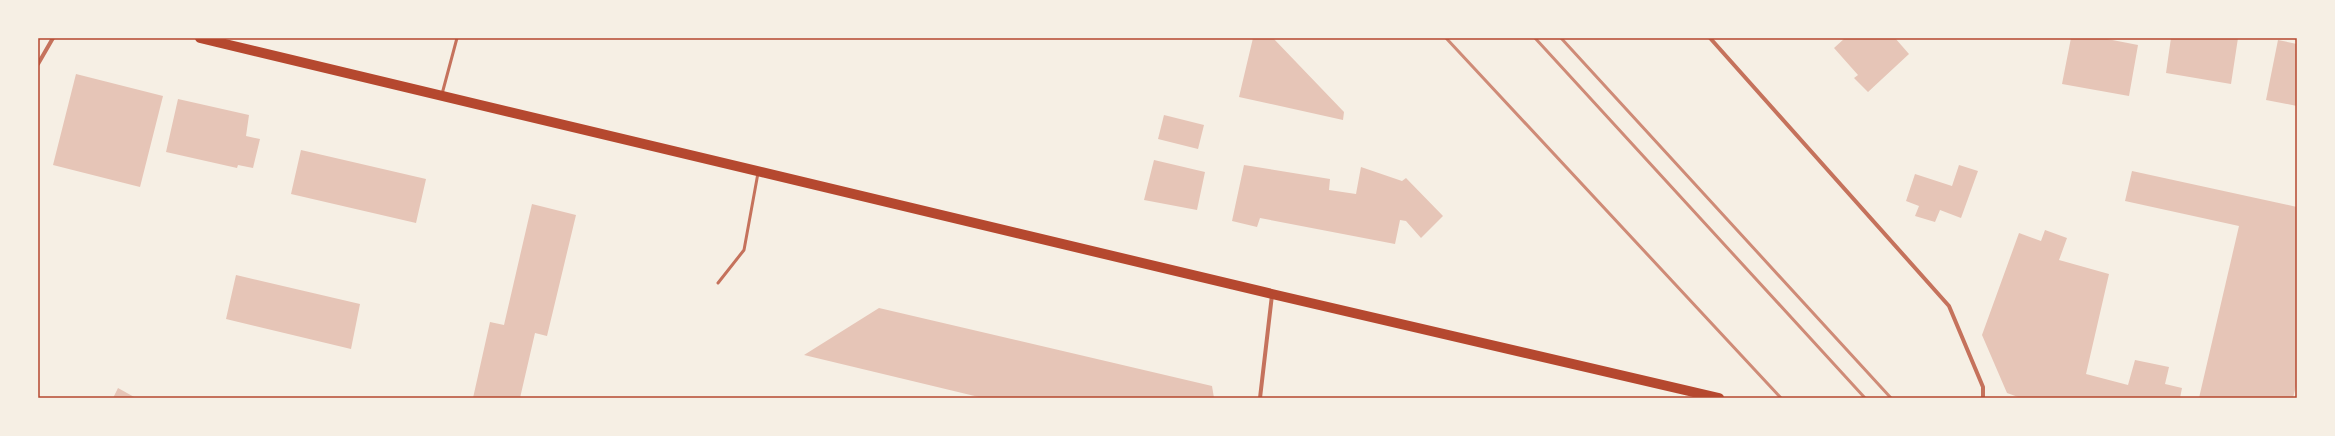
<svg xmlns="http://www.w3.org/2000/svg" width="2335" height="436" font-family="'Space Grotesk',sans-serif">
<style>
.building{fill:#e6c5b7}
.lines{fill:none;stroke-linecap:round;stroke-linejoin:round}
.service{stroke:#c5725c;stroke-width:3}
.minor{stroke:#c5725c;stroke-width:4}
.primary{stroke:#b5482f;stroke-width:10}
.rail{stroke:#cf8b77;stroke-width:3}
.neatline{fill:none;stroke:#b5482f;stroke-width:1.5}
</style>
<rect width="100%" height="100%" fill="#f6efe4"/>
<path class="building" d="M1253,38H1273L1344,112L1343,120L1239,97Z
M1845,38H1895L1909,54L1868,92L1854,78L1858,75L1834,48Z
M2071,38H2102L2138,45L2129,96L2062,84Z
M2171,38H2238L2231,84L2166,73Z
M2278,40L2297,44V106L2266,100Z
M76,74L163,96L140,187L53,165Z
M178,99L249,115L246,136L260,139L253,168L238,165L237,168L166,152Z
M1164,115L1204,125L1198,149L1158,139Z
M301,150L426,179L416,223L291,194Z
M1154,160L1205,172L1197,210L1144,200Z
M1244,165L1330,179L1329,190L1356,194L1361,167L1402,181L1406,178L1443,216L1421,238L1406,221L1400,220L1395,244L1260,218L1257,227L1232,221Z
M1959,165L1978,171L1961,218L1940,210L1935,222L1915,216L1919,206L1906,201L1915,174L1952,186Z
M2132,171L2297,207V382L2293,398H2199L2239,226L2125,201Z
M532,204L576,215L547,336L535,333L520,398H473L490,322L504,325Z
M2045,230L2067,238L2059,260L2109,274L2086,374L2128,385L2135,360L2169,367L2165,384L2182,388L2180,398H2021L2007,393L1982,335L2019,233L2041,241Z
M236,275L360,304L351,349L226,319Z
M879,308L1212,386L1214,398H983L804,355Z
M118,388L136,398H113Z"/>
<g class="lines">
<path class="service" d="M442,94L457,38
M718,283L744,250L758,173"/>
<path class="minor" d="M1710,38L1949,306L1983,387V398
M38,64L53,38
M1260,398L1272,295"/>
<path class="primary" d="M200,38L1272,294L1719,398"/>
<path class="rail" d="M1446,38L1781,398
M1535,38L1865,398
M1561,38L1891,398"/>
</g>
<rect width="2335" height="436" fill="none" stroke="#f6efe4" stroke-width="78"/>
<rect x="39" y="39" width="2257" height="358" class="neatline"/>
</svg>
